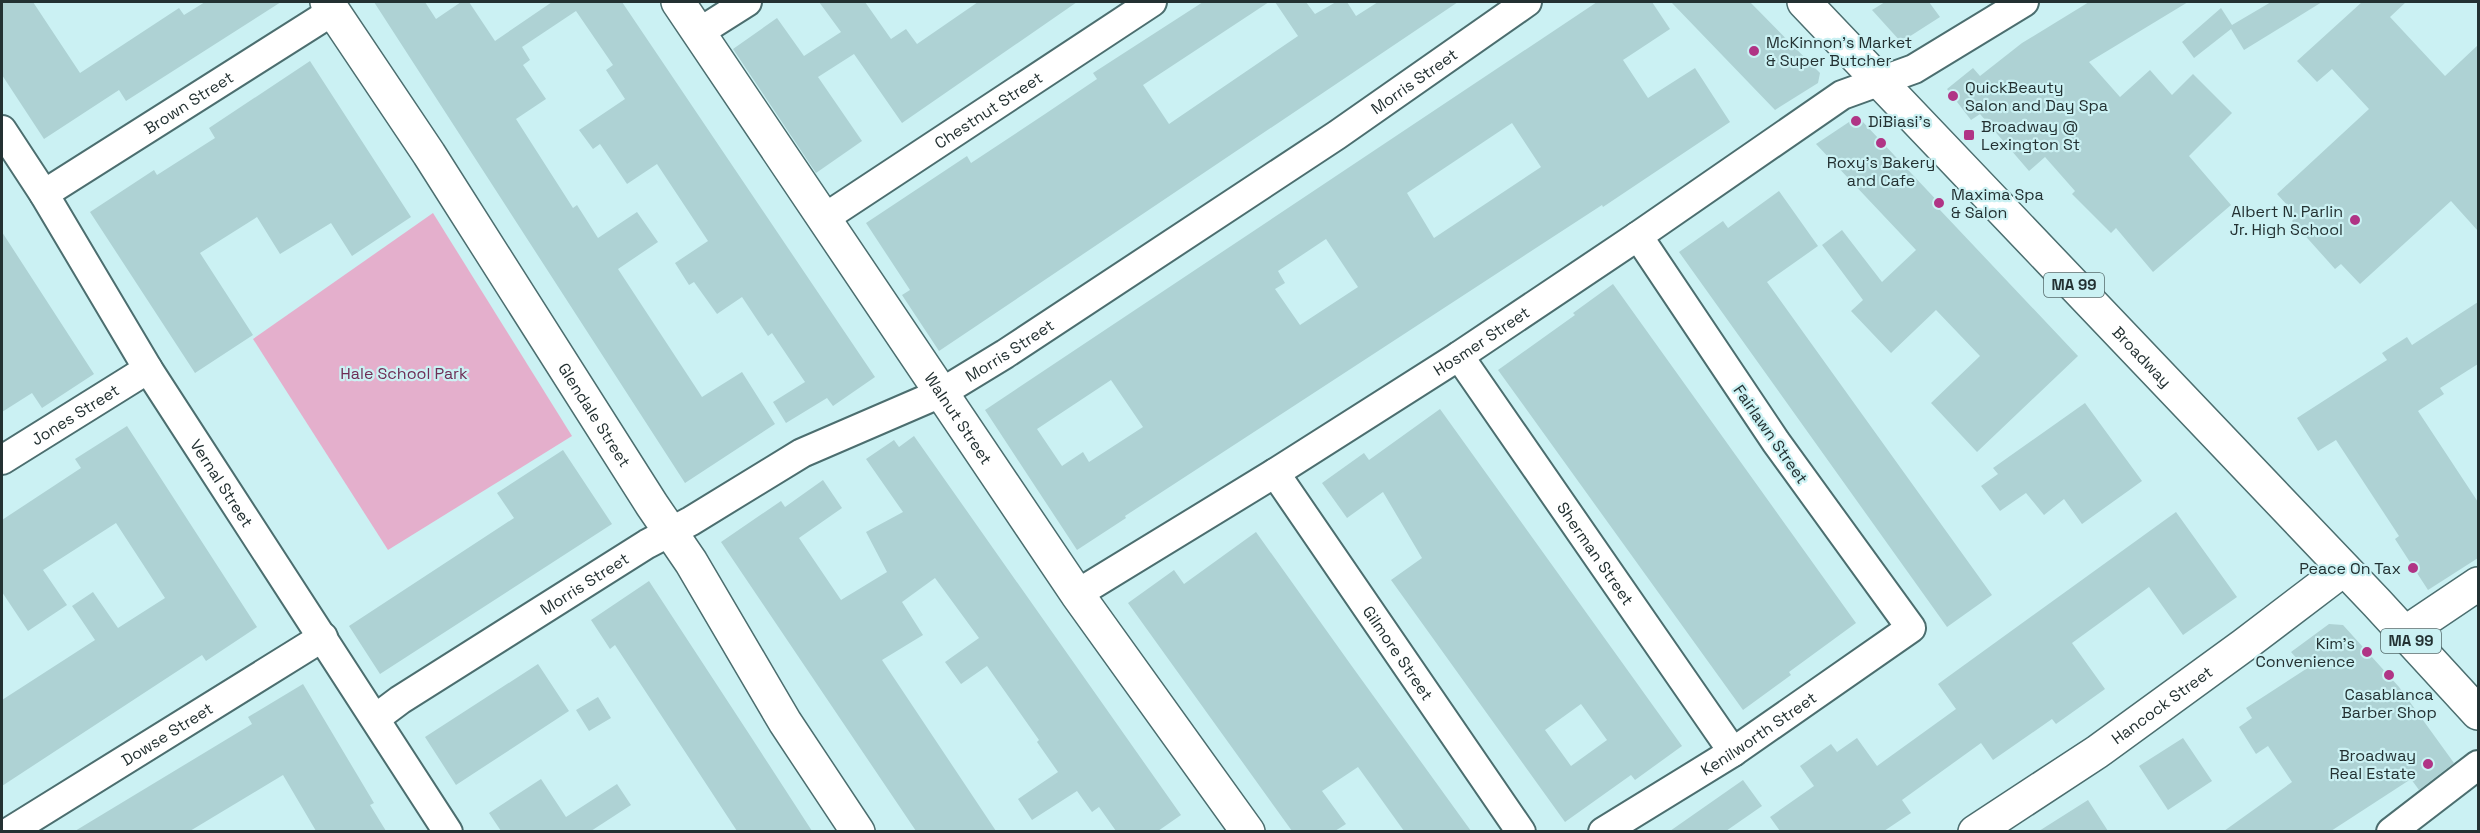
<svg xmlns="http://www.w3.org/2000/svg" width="2480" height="833" font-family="'Space Grotesk',sans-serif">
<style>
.green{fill:#e4afcc}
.building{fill:#aed2d4;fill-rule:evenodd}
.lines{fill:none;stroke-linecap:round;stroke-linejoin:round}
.street-casing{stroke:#4c6e6f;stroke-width:32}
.secondary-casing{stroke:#4c6e6f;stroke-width:36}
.primary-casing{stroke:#4c6e6f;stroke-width:36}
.street{stroke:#fff;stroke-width:28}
.secondary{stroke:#fff;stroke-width:33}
.primary{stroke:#fff;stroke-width:33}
.poi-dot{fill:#b03485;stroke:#cbf1f3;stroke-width:2}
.labels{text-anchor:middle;stroke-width:4.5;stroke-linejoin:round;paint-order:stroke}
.shield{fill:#cbf1f3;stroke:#556b6c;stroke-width:1.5}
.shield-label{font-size:15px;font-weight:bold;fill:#233132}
.poi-label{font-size:16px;fill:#233132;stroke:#cbf1f3;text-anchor:start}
.street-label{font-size:16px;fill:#233132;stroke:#cbf1f3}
.park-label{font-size:16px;fill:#6e2d55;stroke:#cbf1f3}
</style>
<rect width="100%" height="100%" fill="#cbf1f3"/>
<path class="green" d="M433,213L572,436L388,550L253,339Z"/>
<path class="building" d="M2,2H33L80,73L179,8L184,15L205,2H281L126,101L119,90L44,139L2,75Z
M374,2H425L436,19L461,2H469L495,41L552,2H622L875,377L833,406L827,398L786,423L773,402L805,382L772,333L768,336L742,297L717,314L694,282L689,285L675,263L708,241L657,164L627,184L600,144L593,149L579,130L625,99L606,70L613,65L576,11L522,47L530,60L523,65L546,99L516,119L573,208L577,205L598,238L637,212L658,242L618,269L702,397L742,372L775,424L685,483Z
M819,2H865L891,39L906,29L917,44L978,2H1077L902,123L854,54L818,77L862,141L816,173L733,49L777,18L804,56L841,32Z
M1203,2H1269L1143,85L1169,124L1298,36L1275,2H1306L1315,14L1336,2H1347L1356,16L1378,2H1458L939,351L902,295L910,290L866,223L967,156L971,163L1045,114L1097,79L1093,73Z
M1597,2H1652L1670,29L1623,60L1648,98L1695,68L1730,122L1603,207L1602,205L1125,516L1126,518L1077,550L985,410ZM1512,123L1541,167L1434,238L1407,193ZM1326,239L1358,287L1300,325L1275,289L1285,283L1278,271ZM1111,380L1143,427L1089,462L1083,452L1062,466L1037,429Z
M1671,2H1750L1820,73L1818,83L1775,110Z
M1885,2H1929L1940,17L1901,42L1872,10Z
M2089,2H2188L2089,62L2120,97L2150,70L2172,95L2193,74L2232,113L2189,156L2231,205L2153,272L2116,228L2111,233L2072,194L2075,191L2045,157L2029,171L1980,114L1971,120L1947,89L1973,68L1980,76L2022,43Z
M2271,2H2322L2244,50L2231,29L2194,58L2182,42L2221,8L2232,25Z
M2362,2H2406L2390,17L2445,76L2478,45V231L2451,201L2360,284L2341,264L2335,269L2292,221L2297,216L2277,194L2369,109L2332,69L2317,82L2297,61Z
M310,61L411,217L352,256L331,223L280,254L257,217L200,253L253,335L195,373L90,212L154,170L157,175L215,138L209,128Z
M1852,120L1862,121L1943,207L1940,210L2078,356L1977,452L1931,403L1980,356L1936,310L1891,353L1851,311L1863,300L1822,245L1842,230L1882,282L1916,250L1816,144Z
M1779,191L1818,246L1767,282L1992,595L1947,627L1679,252L1723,221L1728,228Z
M2,232L94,374L42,408L32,393L2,412Z
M1613,284L1856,623L1789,672L1791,675L1743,710L1498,370L1575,315L1573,313Z
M2478,302V364L2440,388L2444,394L2418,411L2478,502V558L2428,590L2395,539L2399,536L2336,440L2318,451L2297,418L2387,360L2382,353L2407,337L2412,345Z
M2085,403L2142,481L2082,524L2064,499L2044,515L2026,493L2000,511L1981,486L1998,474L1993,468Z
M1440,409L1682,746L1635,780L1631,775L1565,822L1391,580L1422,558L1383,492L1347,518L1322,483L1364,453L1369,460ZM1581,704L1607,740L1571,766L1545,730Z
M127,426L257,627L206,661L202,655L2,786V700L95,640L72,606L93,592L118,628L165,598L116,523L43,570L67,605L28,631L2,592V520L81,468L75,459Z
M914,436L1181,815L1158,831H1116L1099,807L1092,812L1077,791L1032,820L1018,799L1058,772L1037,742L1039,740L987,666L961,684L945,662L979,638L935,578L902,602L923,635L882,660L996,831H916L721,542L781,501L785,507L823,480L842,508L799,538L841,600L887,572L866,532L903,512L866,459L894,440L899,447Z
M563,450L612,524L380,674L349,626L514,518L497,493Z
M2176,512L2237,597L2183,635L2149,587L2072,643L2105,689L2056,724L2052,719L1993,760L1981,743L1902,800L1911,813L1884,831H1780L1770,817L1814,786L1800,766L1831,744L1837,752L1857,738L1877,766L1956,709L1938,684Z
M1256,532L1351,665L1471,831H1404L1358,767L1322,791L1346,824L1335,831H1292L1128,603L1174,570L1184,584Z
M649,581L753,740L812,831H737L615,645L610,649L591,620Z
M2329,624L2343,625L2399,687L2454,763L2419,790L2411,779L2331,831H2224L2292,782L2268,746L2256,754L2239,727L2252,718L2246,708L2306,669L2291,652Z
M538,664L569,711L456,785L425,737Z
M303,684L374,803L370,805L386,831H316L283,775L190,831H75L252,724L248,717Z
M598,697L611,718L589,731L576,710Z
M2183,738L2212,781L2168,810L2139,766Z
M541,779L566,817L617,784L631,805L591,831H501L489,813Z
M1743,780L1762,806L1726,831H1670Z
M2088,800L2108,831H2039Z"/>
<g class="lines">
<g class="street-casing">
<g id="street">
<path d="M698,33L747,2"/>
<path id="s1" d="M2,130L44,194L148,369L448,832"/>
<path id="s2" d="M44,194L333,11"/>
<path id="s3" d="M823,219L1152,2"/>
<path id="s4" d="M1459,356L1733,752"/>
<path id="s5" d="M2,460L148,369"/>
<path id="s6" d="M1275,473L1521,832"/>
<path id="s7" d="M1077,594L1275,473L1459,356L1638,236L1842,95L1914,69L2024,2"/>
<path id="s8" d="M376,718L400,700L647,544L691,521L802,453L941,393L1005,354L1337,135L1527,2"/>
<path id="s9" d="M9,832L323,637"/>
<path id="s10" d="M1603,832L1733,752L1911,628L1776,442L1638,236"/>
<path d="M2391,832L2478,765"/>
</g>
</g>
<g class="secondary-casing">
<g id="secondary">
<path id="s11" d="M327,2L429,154L652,505L691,562L785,722L858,832"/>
<path id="s12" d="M678,2L1077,594L1248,832"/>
<path d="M2405,633L2478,584"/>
<path id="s13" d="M1975,832L2097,752L2244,645L2344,569"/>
</g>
</g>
<g class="primary-casing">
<g id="primary">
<path id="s14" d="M1804,2L2377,603L2478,713"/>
</g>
</g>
<use href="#street" class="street"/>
<use href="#secondary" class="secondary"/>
<use href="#primary" class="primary"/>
</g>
<g class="poi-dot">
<circle cx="1754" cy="51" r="6"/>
<circle cx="1953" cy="96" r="6"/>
<circle cx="1856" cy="121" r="6"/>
<rect x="1963" y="129" width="12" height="12" rx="3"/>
<circle cx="1881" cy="143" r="6"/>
<circle cx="1939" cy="203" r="6"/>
<circle cx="2355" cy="220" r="6"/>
<circle cx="2413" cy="568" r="6"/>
<circle cx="2367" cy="652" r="6"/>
<circle cx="2389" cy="675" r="6"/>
<circle cx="2428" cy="764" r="6"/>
</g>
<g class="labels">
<g class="shield">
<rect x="2044" y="273" width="60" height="24" rx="4.5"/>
<rect x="2381" y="629" width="60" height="24" rx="4.5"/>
</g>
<g class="shield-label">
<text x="2074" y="290">MA 99</text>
<text x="2411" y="646">MA 99</text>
</g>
<g class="poi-label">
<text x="1766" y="48">McKinnon's Market<tspan x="1766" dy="18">&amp; Super Butcher</tspan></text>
<text x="1965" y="93">QuickBeauty<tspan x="1965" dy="18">Salon and Day Spa</tspan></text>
<text x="1868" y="127">DiBiasi's</text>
<text x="1981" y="132">Broadway @<tspan x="1981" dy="18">Lexington St</tspan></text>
<text x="1881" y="168" text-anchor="middle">Roxy's Bakery<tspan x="1881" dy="18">and Cafe</tspan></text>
<text x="1951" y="200">Maxima Spa<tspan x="1951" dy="18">&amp; Salon</tspan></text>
<text x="2343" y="217" text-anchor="end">Albert N. Parlin<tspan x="2343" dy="18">Jr. High School</tspan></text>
<text x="2401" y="574" text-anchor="end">Peace On Tax</text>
<text x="2355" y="649" text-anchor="end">Kim's<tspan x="2355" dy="18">Convenience</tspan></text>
<text x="2389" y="700" text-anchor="middle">Casablanca<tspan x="2389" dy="18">Barber Shop</tspan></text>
<text x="2416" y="761" text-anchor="end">Broadway<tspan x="2416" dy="18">Real Estate</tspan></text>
</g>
<g class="street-label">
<text dy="6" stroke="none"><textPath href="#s8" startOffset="1220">Morris Street</textPath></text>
<text dy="6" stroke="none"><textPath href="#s2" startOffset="171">Brown Street</textPath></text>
<text dy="6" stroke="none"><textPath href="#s3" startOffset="198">Chestnut Street</textPath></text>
<text dy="6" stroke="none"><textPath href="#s7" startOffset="477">Hosmer Street</textPath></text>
<text dy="6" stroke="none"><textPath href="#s8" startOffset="734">Morris Street</textPath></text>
<text dy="6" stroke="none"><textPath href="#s14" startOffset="490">Broadway</textPath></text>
<text dy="6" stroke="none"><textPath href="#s5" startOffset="86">Jones Street</textPath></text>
<text dy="6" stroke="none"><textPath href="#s11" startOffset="492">Glendale Street</textPath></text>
<text dy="6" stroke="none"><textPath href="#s12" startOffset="502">Walnut Street</textPath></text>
<text transform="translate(1771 434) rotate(55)" y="6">Fairlawn Street</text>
<text dy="6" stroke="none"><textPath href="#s1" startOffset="416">Vernal Street</textPath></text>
<text dy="6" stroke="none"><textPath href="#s4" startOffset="240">Sherman Street</textPath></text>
<text dy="6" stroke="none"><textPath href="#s8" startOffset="248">Morris Street</textPath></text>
<text dy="6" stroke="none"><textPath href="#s6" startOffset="218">Gilmore Street</textPath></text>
<text dy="6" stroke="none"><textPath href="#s13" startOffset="226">Hancock Street</textPath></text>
<text dy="6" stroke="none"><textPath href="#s10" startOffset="184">Kenilworth Street</textPath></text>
<text dy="6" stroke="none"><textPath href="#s9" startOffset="186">Dowse Street</textPath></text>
</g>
<g class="park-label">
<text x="404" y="379">Hale School Park</text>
</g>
</g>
<rect width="2480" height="833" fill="none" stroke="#233132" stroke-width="6"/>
</svg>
